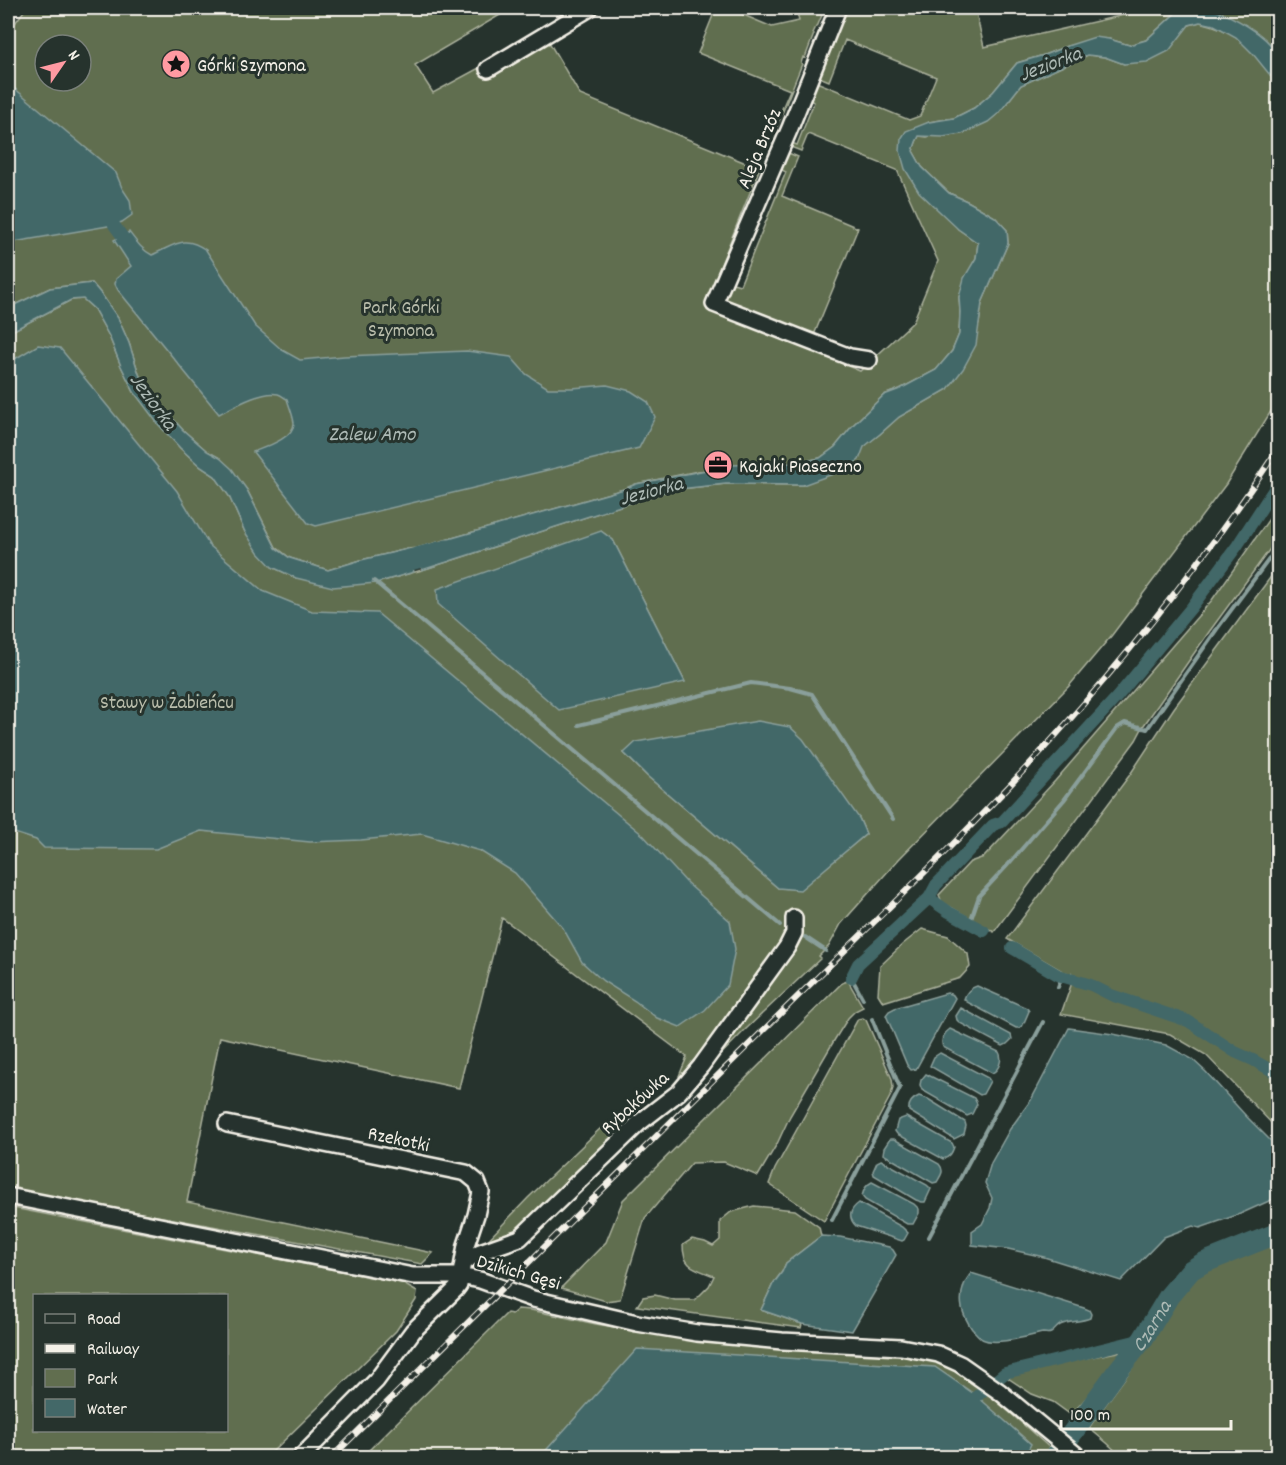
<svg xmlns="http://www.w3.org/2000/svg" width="1286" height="1465" font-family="Dekko,sans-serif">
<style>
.green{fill:#616e4f;stroke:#aab09c;stroke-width:1.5;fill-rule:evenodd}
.water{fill:#436868;stroke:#8a9f9b;stroke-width:1.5}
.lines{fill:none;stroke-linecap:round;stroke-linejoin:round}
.stream{stroke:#8a9f9b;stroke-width:4}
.canal{stroke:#436868;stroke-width:12}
.river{stroke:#436868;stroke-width:21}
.minor-casing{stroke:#f4f1e8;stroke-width:20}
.minor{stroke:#26332d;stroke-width:15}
.rail-casing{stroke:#f4f1e8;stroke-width:6}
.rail{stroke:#26332d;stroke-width:4;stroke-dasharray:11;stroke-linecap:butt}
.labels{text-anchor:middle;stroke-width:6;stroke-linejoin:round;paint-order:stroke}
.poi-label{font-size:20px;fill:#f4f1e8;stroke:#26332d;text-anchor:start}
.street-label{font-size:20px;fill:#f4f1e8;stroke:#26332d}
.park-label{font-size:20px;fill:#b9bdab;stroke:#26332d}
.water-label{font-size:21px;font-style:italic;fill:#adbab5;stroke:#26332d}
</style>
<rect width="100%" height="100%" fill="#26332d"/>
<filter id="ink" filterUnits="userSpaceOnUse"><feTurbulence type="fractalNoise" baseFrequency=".0167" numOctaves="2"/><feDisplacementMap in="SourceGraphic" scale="12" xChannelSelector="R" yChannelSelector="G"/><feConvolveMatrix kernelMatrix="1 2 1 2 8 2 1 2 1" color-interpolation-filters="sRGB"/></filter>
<g filter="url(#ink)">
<path class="green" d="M26,8H512L415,65L433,93L479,68L485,77L549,42L580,95L758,168L757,170H759L705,304L734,318L860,371L913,322L938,261L897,170L808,134L801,151L788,146L789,142L797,145L814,102L806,99L814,81L909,120L920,116L936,77L845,40L829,81L817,76L843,8H975L984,47L1137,12L1144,8H1185L1180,9L1146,40L1129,45L1109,39L1067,46L1044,55L1017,63L993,92L974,108L954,118L929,122L901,139L958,229L978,243L976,258L965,278L959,297L960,312L959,334L952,351L936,370L900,389L884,395L853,425L835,447L820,458L796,463L698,471L636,484L624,489L417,548L408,549L361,560L328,570L290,558L276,547L247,490L220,458L207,451L183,430L146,389L139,374L129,343L118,318L102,295L92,283L50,288L8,308V29L10,30ZM45,45H81V81H45Z
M716,8H727L772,27L799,21L796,8H825L817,27H816L813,33L814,34L805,58L803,57L801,63L802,64L777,126L775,125L790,90L698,53Z
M1204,8H1278V55L1269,44L1213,10Z
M1200,22C1212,25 1224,29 1235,36C1248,45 1269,72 1278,85V400L1226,484L1112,635L1069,686L899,859L841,924L829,946L819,956L821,958L745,1030L692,1084L684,1076H679L687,1057L502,918L459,1088L220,1037L187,1202L433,1253L422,1264L8,1189V333L71,300L83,299L94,309L109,336L121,366L134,392L180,448L201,467L215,476L229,496L245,532L272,567L296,578L376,583L422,570L670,490L726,484L803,485L863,447L880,434L899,417L948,389L979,324L982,303L1008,243L1007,230L995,217L969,202L949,193L922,167L913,151L916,142L919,136L927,137L999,113L1021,85L1088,55L1105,57L1124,64L1189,25ZM601,531L613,540L685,682ZM624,753L859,818L866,834L800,889L778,888L647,776Z
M786,152L798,157L782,196L858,228L814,335L739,304L736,311L725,304V298L731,284L733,283L740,285L786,172L780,169Z
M1278,506V538L1209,632L1144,725L1136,740L994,932L942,902L939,895L970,862L984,857L1055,781L1212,600Z
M1278,567V1130L1206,1055L1170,1034L1061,1014L1075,974L1064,972L1007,939L1129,776L1174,708Z
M922,929L948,936L968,954L970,967L960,978L883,1002L878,994L880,966L903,944Z
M848,981L863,1007L855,1011L848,1018L835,1039L790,1116L777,1144L758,1176L724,1162L692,1163L645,1218L620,1299L606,1301L561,1288L606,1242L623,1200L842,983Z
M863,1018L866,1020L892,1079L893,1088L891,1095L824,1221L769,1184L775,1169L858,1019Z
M605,1124L621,1128L509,1237L482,1246L528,1198Z
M754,1206L795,1210L819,1227L821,1236L786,1263L782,1272L773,1284L761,1310L802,1324L801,1328L637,1306L643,1297L655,1295L675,1300H695L709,1286L714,1276C695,1268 683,1268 683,1245L692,1239L705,1242L713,1246L720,1240V1221L731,1212Z
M8,1207L402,1283L417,1292L416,1300L396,1331L267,1457H8ZM34,1296H226V1430H34Z
M1278,1241V1457H1122L1107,1443L1089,1428C1107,1401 1128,1375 1146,1348C1166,1320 1178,1286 1207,1266Z
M518,1309L531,1310L596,1324L728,1345L922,1352L981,1387L1060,1457L361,1458L507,1313L512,1314Z
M1128,1350L1071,1415L1053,1402L1032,1394L1008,1378L1016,1373L1050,1365Z"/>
<path class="water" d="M1185,8C1194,8 1203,7 1212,9C1233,16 1266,34 1277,53C1281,61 1279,76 1278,85L1253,54L1236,37L1214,25L1200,22L1189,25L1169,51L1147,62L1124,64L1105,57L1087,55L1021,85L999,113L988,122L962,134L943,137L919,136L916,142L913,151L922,167L949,193L969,202L995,217L1007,230L1008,243L982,303L976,345L963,369L948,389L899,417L880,434L864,447L859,460L844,470L803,485L726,484L670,490L422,570L417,548L624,489L636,484L731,465L796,463L820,458L835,447L853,425L884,395L900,389L936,370L952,351L959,334L960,312L959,297L964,278L976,258L978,243L958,229L919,192L905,169L900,151L901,139L906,131L929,122L954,118L974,108L993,92L1017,63L1044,55L1067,46L1095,37L1109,39L1129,45L1146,40L1180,9Z
M8,83L116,173L122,188L130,200L132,215L122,222L114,225L14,242L8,246Z
M129,232C136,241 142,250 152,255C175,245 184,234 206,250L255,326L282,350L300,360L344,356L467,351L511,357L526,374L548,388H572L607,385L631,391L648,402L655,417L639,448L316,526L308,523L253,452C265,447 294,438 294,423C293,415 289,406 287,399C284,398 282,395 278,394C263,390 233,407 219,414L118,290L115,284L116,279L131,266L114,240Z
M92,283L102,295L118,318L129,343L139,374L146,389L183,430L207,451L220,458L232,469L247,490L276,548L290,558L328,570L361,560L408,549L414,572L376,583L333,587L296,578L272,567L258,552L245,532L229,496L215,476L201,467L180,448L158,424L134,392L121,366L109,336L94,309L83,299L71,300L8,333V308L50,288Z
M38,345L60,348L177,491L209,545L263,591L312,611L377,613L644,836L687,883L730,921L735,949L728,985L705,1010L680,1027L657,1018L635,1001L603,981L582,962L563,928L515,873L480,851L422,834L361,840L310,842L201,831L156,849L44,848L36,840L8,831V363Z
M601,531L613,540L685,682L559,710L438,604L437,589Z
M758,721L790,727L803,739L859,818L866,834L800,890L778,888L647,776L624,753L636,742Z
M977,986L1027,1008L1029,1011L1023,1025L1019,1028H1016L967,1002L964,999C966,992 970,988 977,986Z
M947,993L953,995L955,998L916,1069L911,1070L907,1065L886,1015L889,1011L895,1008Z
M961,1008L1011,1035L1012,1039L1007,1044L1003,1046L960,1023L957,1020L956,1016Z
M1069,1028L1113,1034L1166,1045L1192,1059L1206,1072L1246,1116L1278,1148V1197L1240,1214L1200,1228L1193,1226L1164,1237L1121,1281L1044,1257L1008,1249L972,1245V1231L982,1224L990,1208L992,1198L985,1183L991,1163L1010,1129L1031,1100Z
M950,1029L999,1052C1003,1059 999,1070 992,1073L943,1047C940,1040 944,1033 950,1029Z
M940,1053L988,1078L990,1081L983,1094L980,1095L930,1066L934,1057Z
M926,1074L974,1098L977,1104L972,1114L967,1116L922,1090L920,1085L921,1080Z
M919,1096L928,1099L965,1122L966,1126L964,1134L954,1139L909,1111C908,1104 912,1099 919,1096Z
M906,1117L952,1143L954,1147C952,1153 950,1157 943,1159L897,1134L895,1131L898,1120Z
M890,1139H894L939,1164C945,1171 941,1175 937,1182L933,1183L883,1154L884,1148Z
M881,1160L927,1185L931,1189L925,1202H922L916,1200L874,1175L873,1171L877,1162Z
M872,1182L914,1204L919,1209V1213L913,1224H907L865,1200L862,1196C864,1189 866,1185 872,1182Z
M859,1203L902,1227L908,1233L904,1240L902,1241L856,1226C848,1218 849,1210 859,1203Z
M821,1236L840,1237L889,1247L893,1250L896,1255L852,1331L802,1324L761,1310L773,1284L782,1272L786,1263Z
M971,1273L1084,1308L1089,1310L1091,1314L1090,1318C1080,1322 1069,1321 1060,1325C1052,1330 1055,1335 1043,1333C1028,1336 996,1346 982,1339C979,1337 975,1332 972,1329C962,1314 958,1302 964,1285C966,1280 968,1277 971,1273Z
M637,1349L935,1367L977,1396L1031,1444L1024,1458L540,1457Z"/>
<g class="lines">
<path class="stream" d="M374,581L780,925
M579,725L751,683L790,688L812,694L893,819
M970,922L979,896L1006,867L1064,800L1117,728L1125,723L1147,729L1217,629L1278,547
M805,937L826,951
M850,975L863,999
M1058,987L1062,976
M832,1220L900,1088L872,1019
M929,1237L1043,1022"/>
<path class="canal" d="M114,225L131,248
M929,898L949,912L984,931
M1012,948L1058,975L1091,985L1111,995L1188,1021L1235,1052L1253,1060L1278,1074
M851,978L858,964L929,898L936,885L993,825L1002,822L1117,697L1191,608L1237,546L1278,483
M977,1396L1005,1373L1143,1339"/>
<g class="river">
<path d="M384,567L447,550"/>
<path id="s1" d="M1054,1458L1116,1373L1143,1339L1169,1296L1191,1270L1203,1263L1278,1233"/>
</g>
<g class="minor-casing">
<path id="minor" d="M838,8L790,128L714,304L850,357L869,360
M488,69L590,8
M227,1124L466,1173L477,1182L481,1192L476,1215L466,1245L459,1285L456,1289L413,1331L376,1381L300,1458
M8,1196L413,1276H460L480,1280L533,1299L637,1323L697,1333L782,1341L901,1347L938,1354L960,1364L1000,1392L1080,1458
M464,1262L480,1252L520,1238L639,1123L679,1092L701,1066L787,947L794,933V918"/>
</g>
<use href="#minor" class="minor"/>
<g class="rail-casing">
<path id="rail" d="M331,1458C483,1307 635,1158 787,1007C878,918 971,830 1056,735C1137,645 1211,550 1278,449"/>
</g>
<use href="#rail" class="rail"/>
</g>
</g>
<defs>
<g id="sight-disc" transform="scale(1.5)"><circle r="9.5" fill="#ff9aa2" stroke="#26332d"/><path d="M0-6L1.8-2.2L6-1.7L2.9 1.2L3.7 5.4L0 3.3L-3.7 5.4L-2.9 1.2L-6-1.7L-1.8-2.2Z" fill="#111"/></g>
<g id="office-disc" transform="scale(1.5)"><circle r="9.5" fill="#ff9aa2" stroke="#26332d"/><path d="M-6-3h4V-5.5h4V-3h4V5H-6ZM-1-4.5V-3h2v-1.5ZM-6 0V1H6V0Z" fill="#111"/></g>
</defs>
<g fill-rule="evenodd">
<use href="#sight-disc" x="176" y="64"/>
<use href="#office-disc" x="718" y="465"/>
</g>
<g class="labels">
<g class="poi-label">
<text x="197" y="71">Górki Szymona</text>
<text x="739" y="472">Kajaki Piaseczno</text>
</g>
<g class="street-label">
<text transform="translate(758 148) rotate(-67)" y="7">Aleja Brzóz</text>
<text transform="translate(634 1102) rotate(-42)" y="7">Rybakówka</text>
<text transform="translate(399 1138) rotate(12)" y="7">Rzekotki</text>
<text transform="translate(519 1271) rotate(16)" y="7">Dzikich Gęsi</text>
</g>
<g class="park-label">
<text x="401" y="313">Park Górki<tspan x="401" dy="23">Szymona</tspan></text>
<text x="167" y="708">Stawy w Żabieńcu</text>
</g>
<g class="water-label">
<text transform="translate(1050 63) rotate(-21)" y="7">Jeziorka</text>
<text transform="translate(154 401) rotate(54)" y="7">Jeziorka</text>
<text x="372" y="440">Zalew Amo</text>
<text transform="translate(651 490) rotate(-15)" y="7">Jeziorka</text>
<text dy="7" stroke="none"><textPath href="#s1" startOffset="164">Czarna</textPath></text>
</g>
</g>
<rect width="1286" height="1465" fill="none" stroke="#26332d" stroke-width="30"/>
<rect x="15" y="15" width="1256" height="1435" fill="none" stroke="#f4f1e8" stroke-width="2" filter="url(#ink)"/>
<rect x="33" y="1294" width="195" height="138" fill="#26332d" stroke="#787f78" stroke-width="1.5"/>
<rect x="45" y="1314" width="30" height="9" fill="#26332d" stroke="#787f78" stroke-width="1.5"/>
<text x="87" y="1324" font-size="18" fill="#f4f1e8">Road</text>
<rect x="45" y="1344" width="30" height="9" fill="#f4f1e8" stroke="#787f78" stroke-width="1.5"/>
<text x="87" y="1354" font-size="18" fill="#f4f1e8">Railway</text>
<rect x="45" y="1369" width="30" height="18" fill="#616e4f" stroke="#787f78" stroke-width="1.5"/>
<text x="87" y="1384" font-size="18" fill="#f4f1e8">Park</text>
<rect x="45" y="1399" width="30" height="18" fill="#436868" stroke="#787f78" stroke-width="1.5"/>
<text x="87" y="1414" font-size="18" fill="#f4f1e8">Water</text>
<g transform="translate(63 63) rotate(55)"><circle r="28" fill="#26332d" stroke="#787f78" stroke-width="1.5"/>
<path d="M0-4.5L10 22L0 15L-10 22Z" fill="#ff9aa2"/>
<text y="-9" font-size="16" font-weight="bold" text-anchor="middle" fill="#f4f1e8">N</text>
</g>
<path d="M1061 1420v9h170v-9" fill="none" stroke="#f4f1e8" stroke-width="3"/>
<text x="1070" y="1420" font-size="18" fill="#f4f1e8" stroke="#26332d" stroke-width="4.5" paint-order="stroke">100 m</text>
</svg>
